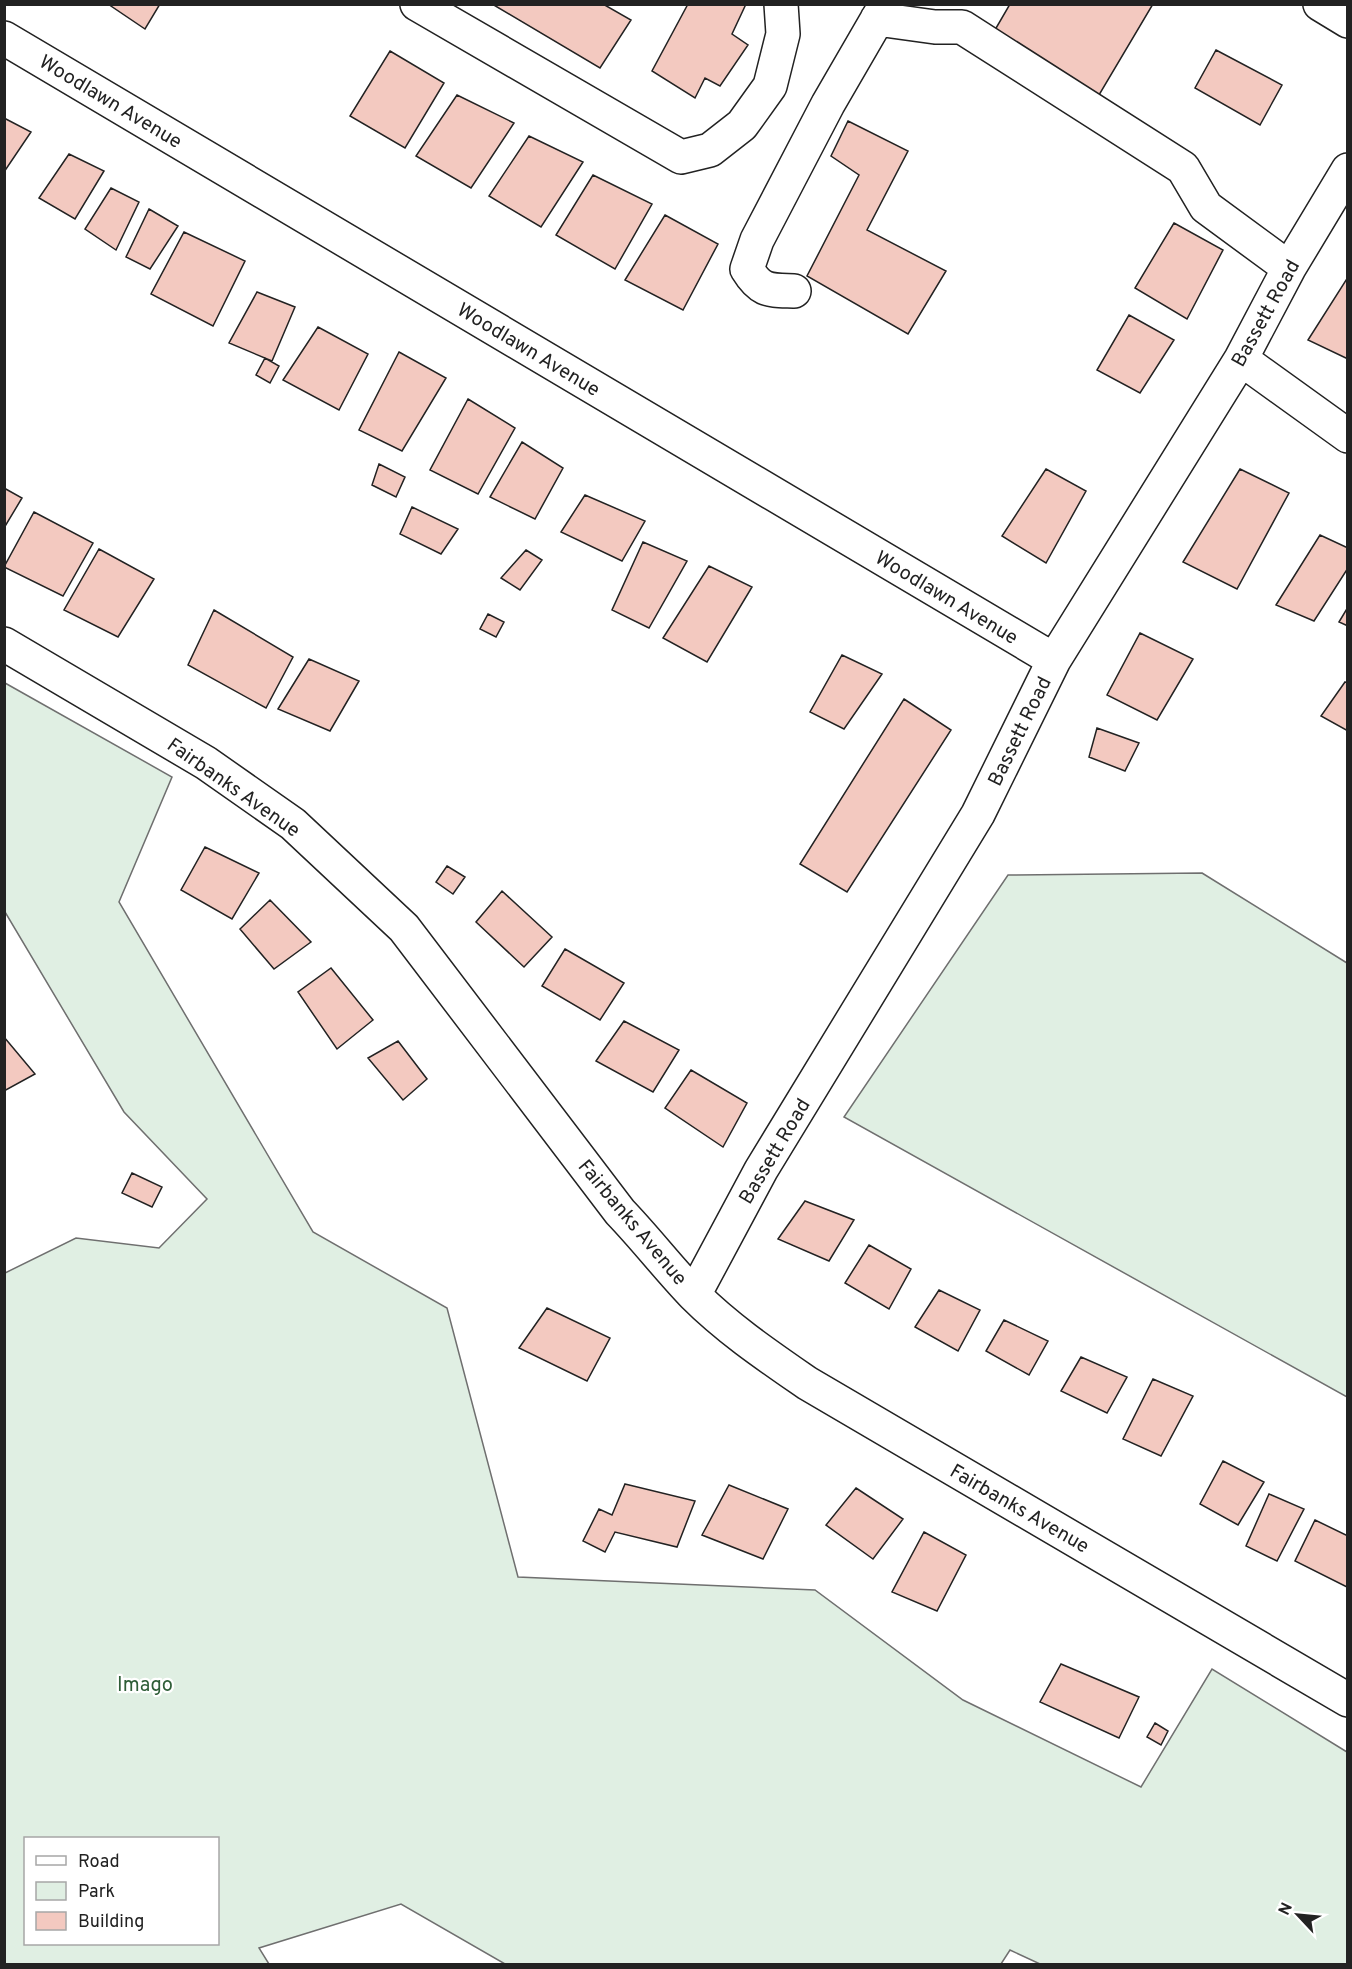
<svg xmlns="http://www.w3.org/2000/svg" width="1352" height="1969" font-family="Overpass,sans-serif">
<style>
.green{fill:#e0efe3;stroke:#6f6f6f;stroke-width:1.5;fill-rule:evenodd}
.building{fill:#f3c9c0;stroke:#222;stroke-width:1.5}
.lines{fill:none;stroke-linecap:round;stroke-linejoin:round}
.minor-casing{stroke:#222;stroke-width:36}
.minor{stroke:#fff;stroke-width:33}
.labels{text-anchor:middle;stroke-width:4.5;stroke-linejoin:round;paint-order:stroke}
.street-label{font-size:20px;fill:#222;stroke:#fff}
.park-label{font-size:20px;fill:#2f5e38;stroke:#fff}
</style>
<rect width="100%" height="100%" fill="#fff"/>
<path class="green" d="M5,683L172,777L119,902L313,1232L447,1308L518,1577L815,1590L963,1700L1141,1787L1212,1669L1347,1752V1964H1040L1010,1950L1001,1964H505L401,1904L259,1948L269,1964H5V1273L76,1238L159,1248L207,1199L124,1112L5,912ZM26,1838H218V1944H26Z
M1202,873L1347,963V1397L844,1117L1008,875Z"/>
<path class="building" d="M108,4H160L145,29Z
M492,4H603L631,20L600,68Z
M688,4H746L732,34L748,45L720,86L705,78L695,98L652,71Z
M1010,4H1153L1099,95L992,35Z
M1216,50L1282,85L1260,125L1195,88Z
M390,51L444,83L405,148L350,116Z
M457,95L514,123L471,188L416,156Z
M4,118L31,132L4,172Z
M848,121L908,151L867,230L946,271L908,334L807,276L859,175L831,156Z
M529,136L583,162L541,227L489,196Z
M69,154L104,171L75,219L39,198Z
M593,175L652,204L615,269L556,235Z
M111,188L139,202L116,250L85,229Z
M149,209L178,226L150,269L126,257Z
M665,215L718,244L683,310L625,280Z
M1174,223L1223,250L1187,319L1135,288Z
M184,232L245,261L213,326L151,294Z
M1348,277V359L1308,340Z
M257,292L295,307L272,361L229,343Z
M1129,315L1174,340L1140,393L1097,370Z
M318,327L368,354L339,410L283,380Z
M399,352L446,378L402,451L359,430Z
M265,358L279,366L270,383L256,375Z
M468,399L515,428L478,494L430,470Z
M522,442L563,468L535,519L490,497Z
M379,464L405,477L396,497L372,485Z
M1046,469L1086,491L1046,563L1002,536Z
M1240,469L1289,493L1237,589L1183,562Z
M4,488L22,498L4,528Z
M585,495L645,521L622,561L561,532Z
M412,507L458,529L441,554L400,534Z
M34,512L93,543L63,596L4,567Z
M1320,535L1348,548V568L1314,621L1276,605Z
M643,542L687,561L649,628L612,610Z
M99,549L154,579L118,637L64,610Z
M526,550L542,560L520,590L501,578Z
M709,566L752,587L707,662L663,638Z
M1348,607V626L1339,622Z
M214,610L293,657L266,708L188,665Z
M488,614L504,622L496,637L480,629Z
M1140,633L1193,659L1157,720L1107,695Z
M842,655L882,674L844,729L810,712Z
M309,659L359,681L330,731L278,709Z
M1345,682L1348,683V731L1321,716Z
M904,699L951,730L847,892L800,864Z
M1097,728L1139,743L1125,771L1089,757Z
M205,847L259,873L232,919L181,890Z
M447,866L465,877L453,894L436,882Z
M502,891L552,937L524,967L476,922Z
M270,900L311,942L274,969L240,929Z
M565,949L624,983L600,1020L542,986Z
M331,968L373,1020L337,1049L298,992Z
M624,1021L679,1050L653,1092L596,1061Z
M4,1037L35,1074L4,1091Z
M398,1041L427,1079L403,1100L368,1058Z
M691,1070L747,1103L723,1147L665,1108Z
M132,1173L162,1187L152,1207L122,1193Z
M805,1201L854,1220L829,1261L778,1239Z
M869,1245L911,1269L889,1309L845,1283Z
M939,1290L980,1310L958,1351L915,1327Z
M547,1308L610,1338L587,1381L519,1348Z
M1004,1320L1048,1341L1029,1375L986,1351Z
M1081,1357L1127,1377L1107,1413L1061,1391Z
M1153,1379L1193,1396L1161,1456L1123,1439Z
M1223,1461L1264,1482L1238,1525L1200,1504Z
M625,1484L695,1501L677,1547L615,1532L605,1552L583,1541L599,1509L612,1515Z
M729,1485L788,1509L763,1559L702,1535Z
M856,1488L903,1519L873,1559L826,1525Z
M1269,1494L1304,1509L1277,1561L1246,1546Z
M1315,1520L1348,1536L1347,1587L1295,1561Z
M924,1532L966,1555L937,1611L892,1592Z
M1061,1664L1139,1697L1119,1738L1040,1702Z
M1155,1723L1168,1731L1161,1745L1147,1737Z"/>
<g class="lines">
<g class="minor-casing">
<path id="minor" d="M417,4L681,157L710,150L742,125L770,86L783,34L781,4
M1320,4L1348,21
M877,19L935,27H962L1183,168L1206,207L1289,268
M4,38L1054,660
M794,291C769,290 761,292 747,269L757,240L828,104L886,4
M1241,359L1348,436
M4,644L206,763L293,824L404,928L620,1212C646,1239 668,1268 694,1295C728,1329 768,1356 807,1383L1348,1700
M694,1295L761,1170L978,814L1054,660L1241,359L1289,268L1348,170"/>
</g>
<use href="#minor" class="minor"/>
</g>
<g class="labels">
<g class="street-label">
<text transform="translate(111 101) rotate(31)" y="7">Woodlawn Avenue</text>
<text transform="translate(1265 313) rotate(-61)" y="7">Bassett Road</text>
<text transform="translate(529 349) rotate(31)" y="7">Woodlawn Avenue</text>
<text transform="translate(947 597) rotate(31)" y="7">Woodlawn Avenue</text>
<text transform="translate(1019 731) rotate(-64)" y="7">Bassett Road</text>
<text transform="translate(234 787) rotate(35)" y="7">Fairbanks Avenue</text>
<text transform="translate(774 1151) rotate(-59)" y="7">Bassett Road</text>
<text transform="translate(633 1222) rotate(50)" y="7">Fairbanks Avenue</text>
<text transform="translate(1020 1508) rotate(30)" y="7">Fairbanks Avenue</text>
</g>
<g class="park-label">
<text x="145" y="1691">Imago</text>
</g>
</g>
<rect width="1352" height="1969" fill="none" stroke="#222222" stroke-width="12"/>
<rect x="24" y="1837" width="195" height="108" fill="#ffffff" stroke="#a7a7a7" stroke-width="1.5"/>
<rect x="36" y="1856" width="30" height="9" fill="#ffffff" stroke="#a7a7a7" stroke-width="1.5"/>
<text x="78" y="1867" font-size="18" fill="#222222">Road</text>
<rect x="36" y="1882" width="30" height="18" fill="#e0efe3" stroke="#a7a7a7" stroke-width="1.5"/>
<text x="78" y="1897" font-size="18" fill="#222222">Park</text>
<rect x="36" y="1912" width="30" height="18" fill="#f3c9c0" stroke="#a7a7a7" stroke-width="1.5"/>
<text x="78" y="1927" font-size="18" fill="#222222">Building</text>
<g transform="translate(1298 1915) rotate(296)" stroke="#ffffff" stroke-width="4.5" paint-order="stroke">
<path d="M0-4.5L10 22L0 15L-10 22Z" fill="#222222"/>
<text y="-9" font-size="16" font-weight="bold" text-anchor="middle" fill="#222222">N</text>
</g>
</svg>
